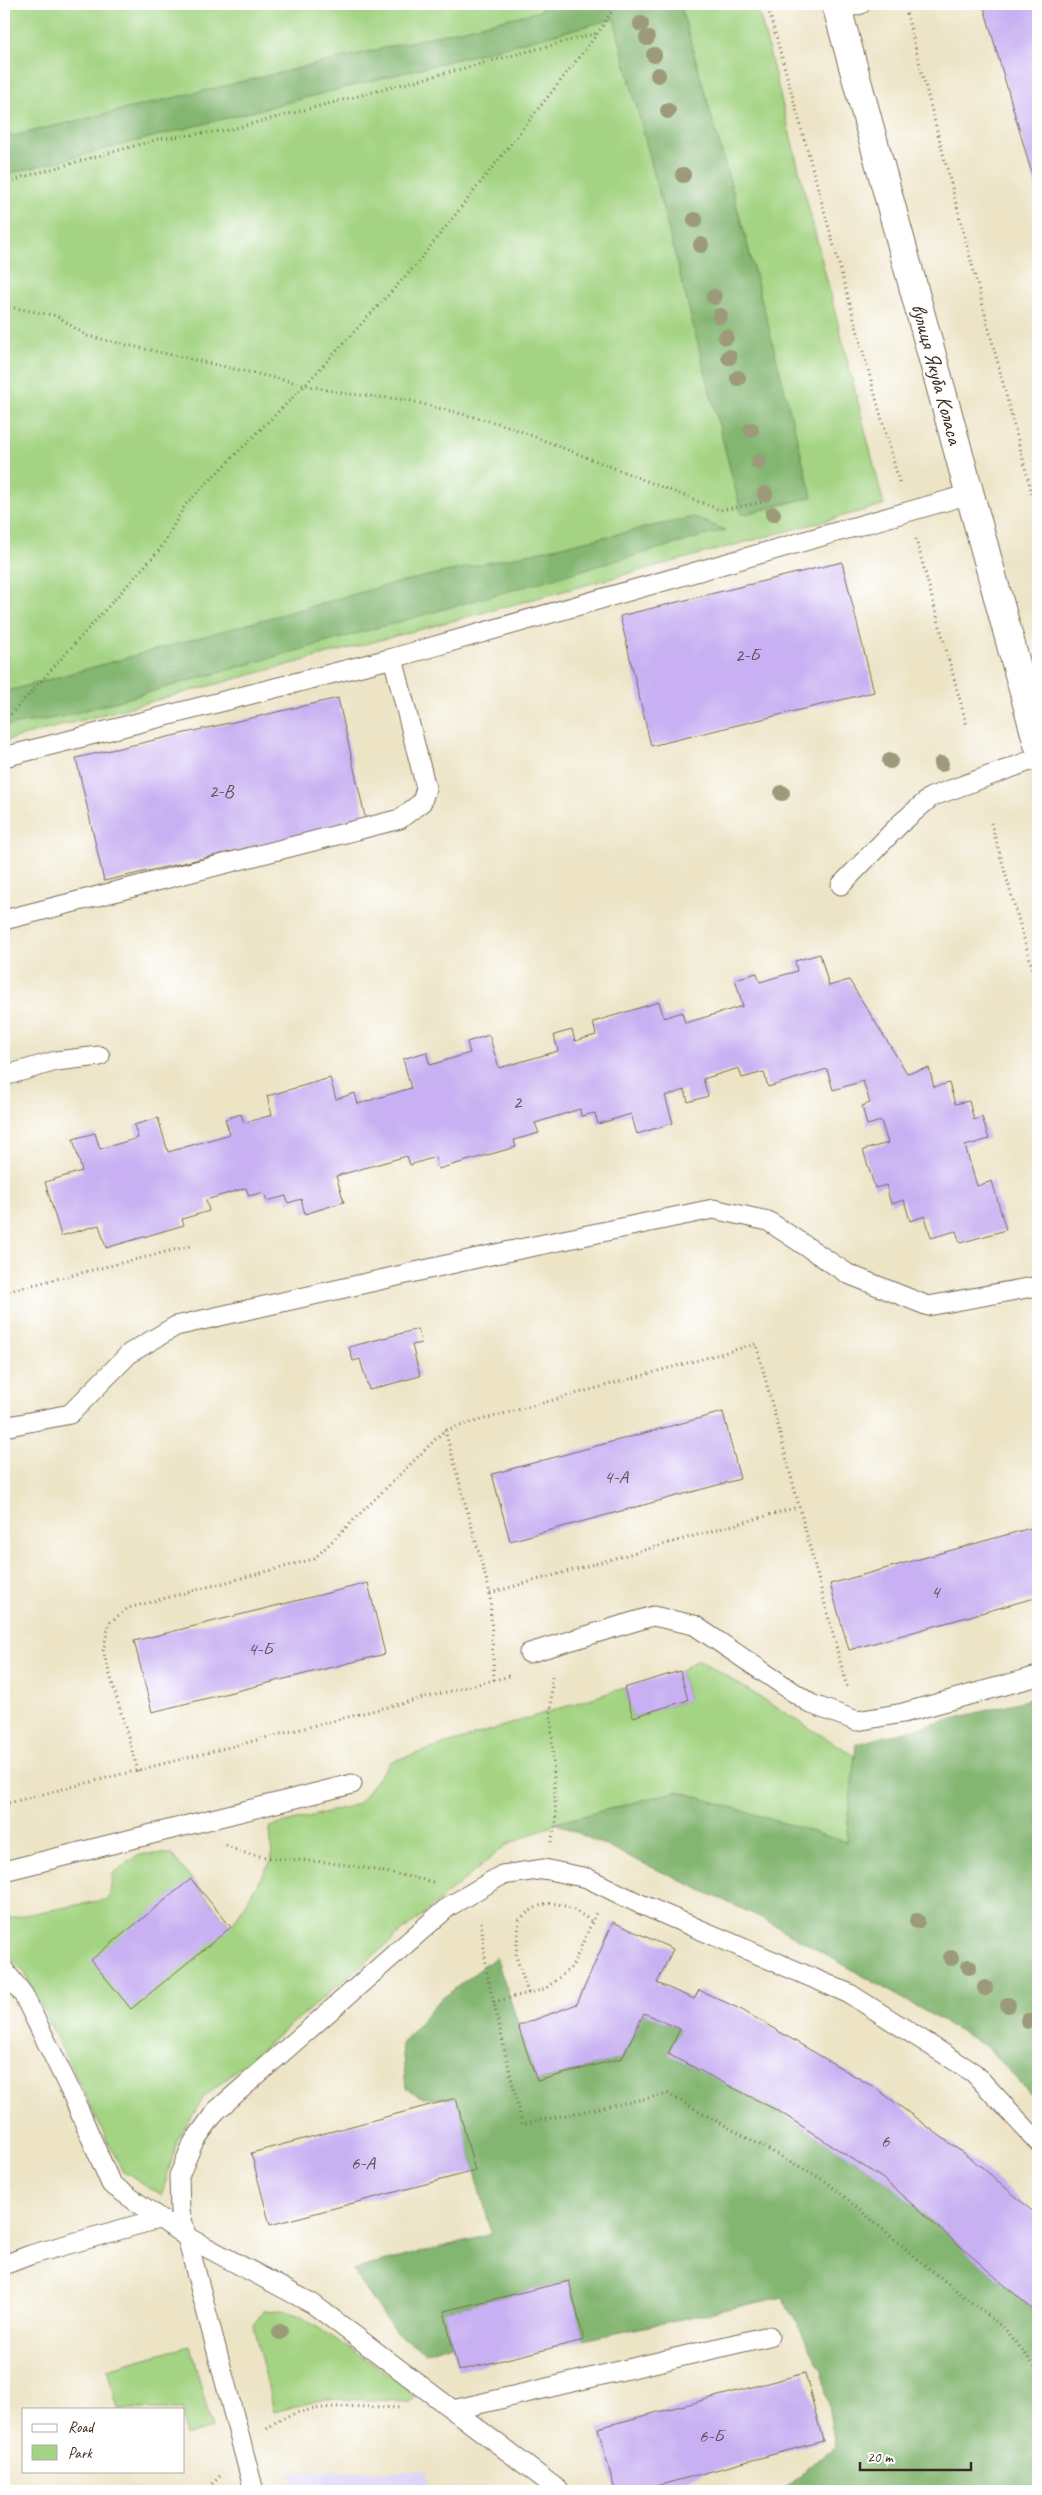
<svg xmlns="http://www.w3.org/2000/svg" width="1042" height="2495" font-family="Caveat,sans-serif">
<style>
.built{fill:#ddd5f6}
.green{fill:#a4d483;stroke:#707f50}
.forest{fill:#83b671;stroke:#5f7048}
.building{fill:#c8b0f2}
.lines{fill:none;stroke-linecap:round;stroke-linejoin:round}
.lane-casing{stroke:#796b59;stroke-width:21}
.secondary-casing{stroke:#796b59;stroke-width:30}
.path{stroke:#796b59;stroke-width:3;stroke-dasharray:1 4;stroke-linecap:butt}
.lane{stroke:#fff;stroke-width:19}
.secondary{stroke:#fff;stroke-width:28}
.tree{fill:#9c9a7a}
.labels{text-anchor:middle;stroke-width:4;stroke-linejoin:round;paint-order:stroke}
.number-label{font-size:19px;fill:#5e4c53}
.street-label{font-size:21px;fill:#3b2a1e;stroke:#fff}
</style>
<rect width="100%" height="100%" fill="#fff"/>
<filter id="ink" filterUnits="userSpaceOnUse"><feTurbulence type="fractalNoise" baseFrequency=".02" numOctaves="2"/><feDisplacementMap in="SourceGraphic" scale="10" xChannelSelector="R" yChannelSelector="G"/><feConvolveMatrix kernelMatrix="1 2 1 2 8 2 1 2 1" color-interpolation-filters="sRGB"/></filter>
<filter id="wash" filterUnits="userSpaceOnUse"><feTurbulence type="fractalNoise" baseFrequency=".0096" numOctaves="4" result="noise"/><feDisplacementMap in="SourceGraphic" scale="20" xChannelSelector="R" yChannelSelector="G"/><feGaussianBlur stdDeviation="1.12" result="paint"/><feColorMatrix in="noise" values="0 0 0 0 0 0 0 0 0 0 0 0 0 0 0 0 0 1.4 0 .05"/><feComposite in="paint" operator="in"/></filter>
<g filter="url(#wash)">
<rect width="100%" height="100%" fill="#ede4c6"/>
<path class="built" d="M425,2471L430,2491H295L290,2472Z"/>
<path class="green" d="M4,4H757L884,505L4,741Z
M698,1659L855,1756L846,1843L678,1791L556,1823L505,1846L204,2097L177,2141L162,2195L122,2170L25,1973L4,1952V1919L109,1899L113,1874L139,1854H171L231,1927L272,1859L270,1827L358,1804L390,1762L624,1688L633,1717L688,1700L680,1671Z
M283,2310L300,2316L407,2386L415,2395L411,2401L325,2399L274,2412L253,2325L264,2311Z
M190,2346L212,2428L184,2436V2409H118L107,2369Z"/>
<path class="forest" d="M545,4H680L745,235L812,497L742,515L614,19L4,175V138L540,11Z
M694,517L725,530L61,717L4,726V692L387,585Z
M1038,1697V2103L987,2047L764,1919L556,1823L678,1791L846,1842L856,1744Z
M496,1957L537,2081L622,2058L644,2013L680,2029L780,2112L882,2178L1032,2309L1038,2317V2491H781L835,2446L822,2371L783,2297L584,2340L569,2281L444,2311L452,2344L425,2353L396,2333L352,2270L492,2234L456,2099L423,2098L406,2088L402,2044L435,2004Z"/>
<g id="blocks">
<path class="building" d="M983,4H1038V195Z
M842,562L874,692L651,746L620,616Z
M338,698L366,821L104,881L76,758Z
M820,954L829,986L849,980L907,1073L929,1068L934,1087L949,1083L955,1104L969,1101L974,1120L982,1117L989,1139L965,1146L977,1186L992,1181L1006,1230L960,1243L956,1231L931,1238L925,1216L910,1221L904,1200L891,1204L886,1185L875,1188L863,1150L888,1143L881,1121L867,1125L862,1106L870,1103L863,1081L833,1090L827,1069L768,1087L764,1072L742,1078L739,1068L703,1079L708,1096L688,1102L685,1090L665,1096L673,1123L637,1134L631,1114L598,1124L595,1113L581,1116L580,1109L535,1123L539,1133L514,1140L516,1147L438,1169L435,1157L410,1165L407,1156L336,1176L344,1202L305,1214L301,1199L288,1203L286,1196L267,1201L264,1192L249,1196L246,1188L206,1200L209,1211L182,1219L184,1225L106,1248L99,1225L61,1236L45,1182L82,1171L73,1139L95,1133L100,1149L138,1138L134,1125L158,1118L168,1152L230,1134L225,1119L241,1114L244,1123L272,1115L267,1096L330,1078L336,1099L355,1093L358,1104L411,1088L403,1059L426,1052L430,1065L470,1053L467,1042L489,1035L499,1068L558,1051L554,1035L572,1030L575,1041L596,1035L593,1022L659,1002L664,1018L682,1012L685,1023L743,1006L735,979L757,973L760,982L797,971L795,961Z
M418,1329L421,1343L412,1345L420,1376L369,1390L360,1359L353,1361L349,1347Z
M723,1412L740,1479L510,1541L492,1474Z
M1038,1526V1597L849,1650L830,1584Z
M368,1583L385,1654L152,1712L134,1641Z
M680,1671L688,1700L633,1717L624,1688Z
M191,1879L231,1927L131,2009L91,1960Z
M613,1922L673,1949L657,1983L694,1999L699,1990L742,2010L877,2089L983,2168L1038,2216V2317L1032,2309L882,2178L780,2112L668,2054L680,2029L644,2013L622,2058L537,2081L518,2026L577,2004Z
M456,2098L475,2171L270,2225L251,2153Z
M569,2281L584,2340L458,2371L444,2311Z
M805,2373L823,2441L638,2491H615L598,2428Z"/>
</g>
</g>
<g filter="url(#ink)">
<use href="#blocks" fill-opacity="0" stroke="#796b59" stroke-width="1"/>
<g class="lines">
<g class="lane-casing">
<path id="lane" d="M838,10L861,4
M4,757L393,658L970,494
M841,885L900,824L931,797L1038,758
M4,920L400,819L422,802L426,788L393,658
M4,1076L56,1061L100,1056
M4,1427L70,1414L130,1353L176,1326L486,1256L713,1209L768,1221L848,1274L928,1306L1038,1286
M529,1653L653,1616L694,1625L811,1704L857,1721L903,1713L1038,1676
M4,1871L352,1784
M4,1970L23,1994L72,2094L111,2184L185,2236L313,2304L560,2491
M4,2265L30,2255L158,2219
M453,2410L769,2336
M254,2491L180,2212L179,2176L193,2143L216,2111L448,1907L502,1875L544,1869L587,1878L638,1903L850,1994L974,2073L1038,2142"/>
</g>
<g class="secondary-casing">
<path id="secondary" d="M836,4L1038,744"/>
</g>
<path class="path" d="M767,4L900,485
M904,4L1038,517
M4,185L23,177L159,139L228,130L598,33
M4,306L57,316L87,336L342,393L407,400L505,425L720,510L765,502
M916,539L967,726
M4,722L161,548L185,505L305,385L415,266L598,33L616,4
M991,823L1038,988
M4,1292L190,1246
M445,1430L490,1593L494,1680
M490,1593L798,1507
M138,1771L103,1651L109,1623L128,1608L314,1559L445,1430L756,1344L847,1687
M4,1804L510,1676
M551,1842L556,1823L551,1711L552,1677
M226,1845C250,1860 295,1859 323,1862C360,1866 396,1874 433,1882
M481,1922L487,1974L522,2124L668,2094L827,2182L921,2262L1006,2330L1038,2370
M528,1993L516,1956L519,1920C546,1894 565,1902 592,1922
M494,2002L545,1989L572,1967L596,1913
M267,2429C297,2400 363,2407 402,2408
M205,2491L220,2476"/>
<use href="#lane" class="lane"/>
<use href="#secondary" class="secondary"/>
</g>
<g class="tree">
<circle cx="641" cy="24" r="8"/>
<circle cx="647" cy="38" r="8"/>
<circle cx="654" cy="55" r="8"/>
<circle cx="658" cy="75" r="8"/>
<circle cx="668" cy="111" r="8"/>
<circle cx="683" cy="175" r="8"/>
<circle cx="695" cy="220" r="8"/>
<circle cx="701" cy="245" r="8"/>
<circle cx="714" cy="297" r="8"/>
<circle cx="720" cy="316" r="8"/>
<circle cx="726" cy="337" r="8"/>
<circle cx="729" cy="357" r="8"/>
<circle cx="738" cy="378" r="8"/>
<circle cx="751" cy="430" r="8"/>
<circle cx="759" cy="462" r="8"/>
<circle cx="765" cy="494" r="8"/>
<circle cx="773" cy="514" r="8"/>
<circle cx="890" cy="761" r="8"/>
<circle cx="941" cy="764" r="8"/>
<circle cx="782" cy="793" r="8"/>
<circle cx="917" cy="1921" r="8"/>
<circle cx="951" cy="1958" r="8"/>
<circle cx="969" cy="1967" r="8"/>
<circle cx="985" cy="1988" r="8"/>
<circle cx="1008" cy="2005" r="8"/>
<circle cx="1028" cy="2021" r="8"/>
<circle cx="280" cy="2332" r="8"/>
</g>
</g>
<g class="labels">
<g class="number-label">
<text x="747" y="661">2-Б</text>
<text x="221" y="797">2-В</text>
<text x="517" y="1108">2</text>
<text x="616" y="1483">4-А</text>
<text x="935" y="1598">4</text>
<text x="260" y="1655">4-Б</text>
<text x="885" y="2147">6</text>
<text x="363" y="2169">6-А</text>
<text x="711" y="2442">6-Б</text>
</g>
<g class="street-label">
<text transform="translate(937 374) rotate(75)" y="7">вулиця Якуба Коласа</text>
</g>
</g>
<rect width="1042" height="2495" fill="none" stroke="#fff" stroke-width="20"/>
<rect x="22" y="2408" width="162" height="65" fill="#ffffff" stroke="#b1aaa5"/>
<rect x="32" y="2424" width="25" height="8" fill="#ffffff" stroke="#b1aaa5"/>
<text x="68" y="2432" font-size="15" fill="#3b2a1e">Road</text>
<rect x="32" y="2445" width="25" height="15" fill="#a4d483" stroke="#b1aaa5"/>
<text x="68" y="2458" font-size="15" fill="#3b2a1e">Park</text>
<path d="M860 2462v8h111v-8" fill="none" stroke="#3b2a1e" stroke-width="2.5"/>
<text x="867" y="2462" font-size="15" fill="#3b2a1e" stroke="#ffffff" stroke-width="4" paint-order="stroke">20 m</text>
</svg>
